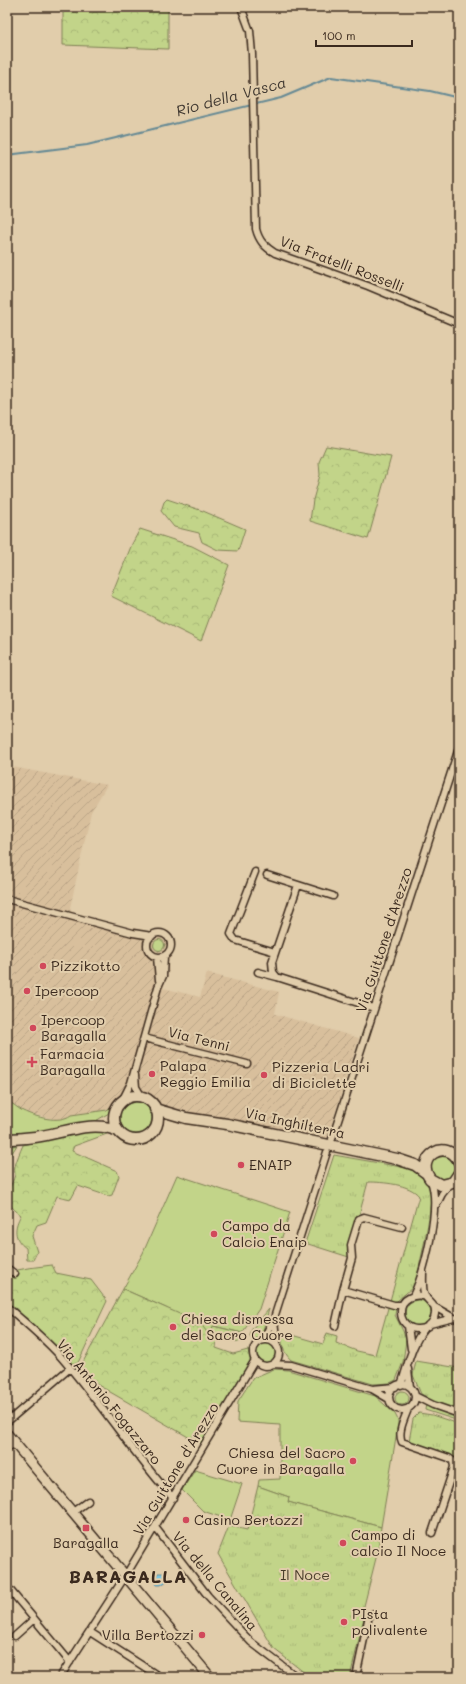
<svg xmlns="http://www.w3.org/2000/svg" width="466" height="1684" font-family="Mali,sans-serif">
<style>
.industrial{fill:url(#industrial-furrows)}
.green{fill:#c2d489;stroke:#7e7f54}
.forest{fill:url(#forest-crowns);stroke:#7e7f54}
.park{fill:url(#park-tufts);stroke:#7e7f54}
.water{fill:url(#water-ripples);stroke:#658994}
.lines{fill:none;stroke-linecap:round;stroke-linejoin:round}
.stream{stroke:#658994;stroke-width:2}
.minor-casing{stroke:#3b2a1e;stroke-width:9}
.secondary-casing{stroke:#3b2a1e;stroke-width:12}
.primary-casing{stroke:#3b2a1e;stroke-width:13}
.minor{stroke:#e1cdab;stroke-width:6}
.secondary{stroke:#e1cdab;stroke-width:9}
.primary{stroke:#e1cdab;stroke-width:10}
.poi-dot{fill:#d1495b;stroke:#e1cdab;stroke-width:1.5}
.labels{text-anchor:middle;stroke-width:4;stroke-linejoin:round;paint-order:stroke}
.street-label{font-size:14px;fill:#3b2a1e;stroke:#e1cdab}
.poi-label{font-size:14px;fill:#3b2a1e;stroke:#e1cdab;text-anchor:start}
.park-label{font-size:14px;fill:#483b29;stroke:#e1cdab}
.water-label{font-size:15px;font-style:italic;fill:#423a32;stroke:#e1cdab}
.district-label{font-size:18px;font-weight:bold;letter-spacing:1px;fill:#3b2a1e;stroke:#e1cdab}
</style>
<defs>
<pattern id="industrial-furrows" width="10" height="10" patternUnits="userSpaceOnUse"><rect width="10" height="10" fill="#d8bf9c"/><path d="M-1 1l2-2M0 10L10 0M9 11l2-2" fill="none" stroke="#baa486"/></pattern>
<pattern id="forest-crowns" width="20" height="18" patternUnits="userSpaceOnUse"><rect width="20" height="18" fill="#c2d489"/><path d="M2 6a3 3 0 1 1 6 0M12 15a3 3 0 1 1 6 0" fill="none" stroke="#a8b676"/></pattern>
<pattern id="park-tufts" width="24" height="20" patternUnits="userSpaceOnUse"><rect width="24" height="20" fill="#c2d489"/><path d="M3 7l-1-3M5 7V3M7 7l1-3M15 17l-1-3M17 17v-4M19 17l1-3" fill="none" stroke="#a8b676"/></pattern>
<pattern id="water-ripples" width="26" height="14" patternUnits="userSpaceOnUse"><rect width="26" height="14" fill="#81c8e2"/><path d="M2 4q2-2 4 0t4 0M15 11q2-2 4 0t4 0" fill="none" stroke="#70acc1"/></pattern>
</defs>
<rect width="100%" height="100%" fill="#e1cdab"/>
<filter id="ink" filterUnits="userSpaceOnUse"><feTurbulence type="fractalNoise" baseFrequency=".025" numOctaves="2"/><feDisplacementMap in="SourceGraphic" scale="8" xChannelSelector="R" yChannelSelector="G"/><feConvolveMatrix kernelMatrix="1 2 1 2 8 2 1 2 1" color-interpolation-filters="sRGB"/></filter>
<g filter="url(#ink)">
<path class="industrial" d="M7,766L107,785L91,812L70,908L71,912L130,930L149,933L156,931L169,935L174,947L172,955L168,962L169,971L163,988L200,997L207,973L279,992L275,1014L359,1038L327,1138L222,1117L168,1110L142,1093L137,1085L126,1091L109,1109L71,1115L67,1118L55,1119L30,1114L7,1101Z"/>
<path class="green" d="M153.5 945a5.5 5.5 0 1 1 11 0a5.5 5.5 0 1 1-11 0Z
M118,1099L109,1113L94,1122L37,1133L7,1136V1101C13,1103 17,1108 23,1111C35,1117 59,1124 71,1115L107,1110Z
M120 1118a16 16 0 1 1 32 0a16 16 0 1 1-32 0Z
M430 1168a13 13 0 1 1 26 0a13 13 0 1 1-26 0Z
M177,1175L290,1212L259,1309L242,1333L214,1326L210,1336L166,1308L123,1289L143,1253Z
M405 1313a13 13 0 1 1 26 0a13 13 0 1 1-26 0Z
M269,1309L262,1334L257,1339H253L250,1336L252,1329Z
M256 1353a10 10 0 1 1 20 0a10 10 0 1 1-20 0Z
M274,1369L288,1370L375,1396L395,1414L398,1420V1425L381,1527L288,1502L289,1497L258,1486L259,1480L280,1479V1425L237,1422L238,1401L253,1378Z
M395 1398a7 7 0 1 1 14 0a7 7 0 1 1-14 0Z
M195,1470L242,1484L230,1520L203,1511L182,1490Z"/>
<path class="forest" d="M63,7H168V49L63,45Z
M326,446L391,457L368,539L310,521L313,500L320,475L319,462Z
M167,499L203,511L245,529L238,551L218,550L202,542L199,533L174,527L161,511L164,502Z
M140,529L192,546L229,565L201,641L111,596L132,544Z
M88,1131H102L107,1134L74,1146L72,1151L117,1171L119,1176L112,1195L108,1196L78,1186L71,1199L57,1196L46,1222L37,1225L32,1236L37,1252L33,1260H27L26,1248C13,1239 14,1227 21,1215C0,1199 8,1195 15,1175C15,1172 14,1169 15,1166C17,1159 20,1152 23,1145Z
M7,1145H17L7,1161Z
M52,1265L56,1273L91,1280L107,1301L75,1369L7,1307V1272L28,1268Z
M123,1289L200,1323L210,1336L213,1326L242,1333L239,1342L217,1337L216,1348L233,1354L248,1350L251,1362L204,1446L77,1373Z"/>
<path class="park" d="M334,1155L407,1168C417,1172 425,1178 429,1188C436,1201 419,1264 416,1282L413,1287L397,1301L395,1315L403,1331L406,1340L403,1362L396,1380L390,1383L373,1384L291,1360C282,1351 282,1344 281,1332L323,1344L327,1333L337,1336L336,1343L357,1351L375,1355L419,1196C410,1184 382,1182 368,1182L351,1245L352,1258L305,1243Z
M416,1361L459,1368V1421L425,1410L427,1397L421,1394L413,1375Z
M419,1413L432,1415L459,1424V1464H457L456,1459L453,1456L409,1441L413,1419Z
M258,1486L289,1497L288,1502L381,1527L378,1550L362,1614L364,1618L350,1677H310L274,1649L218,1554L229,1526L247,1530Z"/>
<path class="water" d="M158,1573H164L170,1577V1579L161,1585H156L153,1580Z"/>
<g class="lines">
<path class="stream" d="M7,155L87,145L281,98L331,77L430,91L459,98"/>
<g class="minor-casing">
<path id="minor" d="M241,7L250,31L252,54L256,229C259,241 265,247 275,253L368,286L459,324
M255,872L231,934L235,940L275,952
M267,875L333,896
M298,885L272,962L273,972L277,977L374,1008
M7,899L133,933L152,936
M147 945a12 12 0 1 1 24 0a12 12 0 1 1-24 0Z
M157,957L159,980
M258,972L277,977
M144,1038L247,1064
M135,1075L136,1087L142,1097
M122,1101L131,1083L158,987L163,976L164,956
M332,1139L459,748
M437,1204L442,1194L451,1183
M7,1268L15,1274
M423,1272C423,1279 422,1290 425,1296C429,1303 436,1304 435,1314C432,1336 400,1333 401,1311C401,1298 415,1293 426,1297
M343,1290L352,1258L351,1245L359,1219L364,1217L402,1227
M413,1296C425,1271 441,1207 431,1181
M433,1306L454,1318L459,1319
M7,1307C26,1323 45,1339 61,1357C100,1402 133,1453 173,1498
M274,1320L277,1346
M430,1324L454,1318
M335,1326L343,1290L394,1305H402
M408,1326L411,1349
M263,1340L274,1318L327,1152
M253 1353a13 13 0 1 1 26 0a13 13 0 1 1-26 0Z
M273,1364L291,1365L372,1389L389,1399
M408,1369L410,1387
M389 1397a13 13 0 1 1 26 0a13 13 0 1 1-26 0Z
M401,1385C408,1365 411,1345 425,1328
M372,1389L395,1387
M415,1396L433,1405L459,1414
M408,1409C405,1418 397,1432 402,1442L449,1458L453,1461L454,1467L432,1533
M7,1422L70,1368
M7,1449L14,1443
M73,1512L88,1501
M155,1527L208,1596L251,1642L297,1677
M7,1593L10,1590L70,1662
M90,1632L160,1677
M15,1636L34,1619
M60,1677L126,1575L255,1360
M356,1677L369,1615L372,1614"/>
</g>
<g class="secondary-casing">
<path id="secondary" d="M7,1434L210,1677"/>
</g>
<g class="primary-casing">
<path id="primary" d="M114 1118a22 22 0 1 1 44 0a22 22 0 1 1-44 0Z
M155,1109L186,1118L227,1124L397,1159L415,1165L426,1173
M7,1139C16,1139 26,1138 35,1137C61,1134 93,1119 118,1131
M459,1162C447,1137 414,1157 430,1179L441,1185L453,1182L459,1173"/>
</g>
<use href="#minor" class="minor"/>
<use href="#secondary" class="secondary"/>
<use href="#primary" class="primary"/>
</g>
</g>
<g class="poi-dot">
<circle cx="43" cy="966" r="4"/>
<circle cx="27" cy="991" r="4"/>
<circle cx="33" cy="1028" r="4"/>
<path d="M30 1056h4v4h4v4h-4v4h-4v-4h-4v-4h4z"/>
<circle cx="152" cy="1074" r="4"/>
<circle cx="264" cy="1075" r="4"/>
<circle cx="241" cy="1165" r="4"/>
<circle cx="214" cy="1234" r="4"/>
<circle cx="173" cy="1327" r="4"/>
<circle cx="353" cy="1461" r="4"/>
<circle cx="186" cy="1520" r="4"/>
<rect x="82" y="1524" width="8" height="8" rx="2"/>
<circle cx="343" cy="1543" r="4"/>
<circle cx="344" cy="1622" r="4"/>
<circle cx="202" cy="1635" r="4"/>
</g>
<g class="labels">
<g class="street-label">
<text transform="translate(342 264) rotate(21)" y="5">Via Fratelli Rosselli</text>
<text transform="translate(384 940) rotate(-72)" y="5">Via Guittone d'Arezzo</text>
<text transform="translate(199 1039) rotate(14)" y="5">Via Tenni</text>
<text transform="translate(295 1123) rotate(12)" y="5">Via Inghilterra</text>
<text transform="translate(109 1402) rotate(51)" y="5">Via Antonio Fogazzaro</text>
<text transform="translate(176 1469) rotate(-59)" y="5">Via Guittone d'Arezzo</text>
<text transform="translate(215 1581) rotate(50)" y="5">Via della Canalina</text>
</g>
<g class="poi-label">
<text x="51" y="971">Pizzikotto</text>
<text x="35" y="996">Ipercoop</text>
<text x="41" y="1025">Ipercoop<tspan x="41" dy="16">Baragalla</tspan></text>
<text x="40" y="1059">Farmacia<tspan x="40" dy="16">Baragalla</tspan></text>
<text x="160" y="1071">Palapa<tspan x="160" dy="16">Reggio Emilia</tspan></text>
<text x="272" y="1072">Pizzeria Ladri<tspan x="272" dy="16">di Biciclette</tspan></text>
<text x="249" y="1170">ENAIP</text>
<text x="222" y="1231">Campo da<tspan x="222" dy="16">Calcio Enaip</tspan></text>
<text x="181" y="1324">Chiesa dismessa<tspan x="181" dy="16">del Sacro Cuore</tspan></text>
<text x="345" y="1458" text-anchor="end">Chiesa del Sacro<tspan x="345" dy="16">Cuore in Baragalla</tspan></text>
<text x="194" y="1525">Casino Bertozzi</text>
<text x="351" y="1540">Campo di<tspan x="351" dy="16">calcio Il Noce</tspan></text>
<text x="86" y="1548" text-anchor="middle">Baragalla</text>
<text x="352" y="1619">PIsta<tspan x="352" dy="16">polivalente</tspan></text>
<text x="194" y="1640" text-anchor="end">Villa Bertozzi</text>
</g>
<g class="park-label">
<text x="305" y="1580">Il Noce</text>
</g>
<g class="water-label">
<text transform="translate(231 97) rotate(-15)" y="5">Rio della Vasca</text>
</g>
<g class="district-label">
<text x="128" y="1583">BARAGALLA</text>
</g>
</g>
<rect width="466" height="1684" fill="none" stroke="#e1cdab" stroke-width="24"/>
<rect x="12" y="12" width="442" height="1660" fill="none" stroke="#3b2a1e" stroke-width="1.5" filter="url(#ink)"/>
<path d="M316 40v6h96v-6" fill="none" stroke="#3b2a1e" stroke-width="2"/>
<text x="322" y="40" font-size="12" fill="#3b2a1e" stroke="#e1cdab" stroke-width="3" paint-order="stroke">100 m</text>
</svg>
